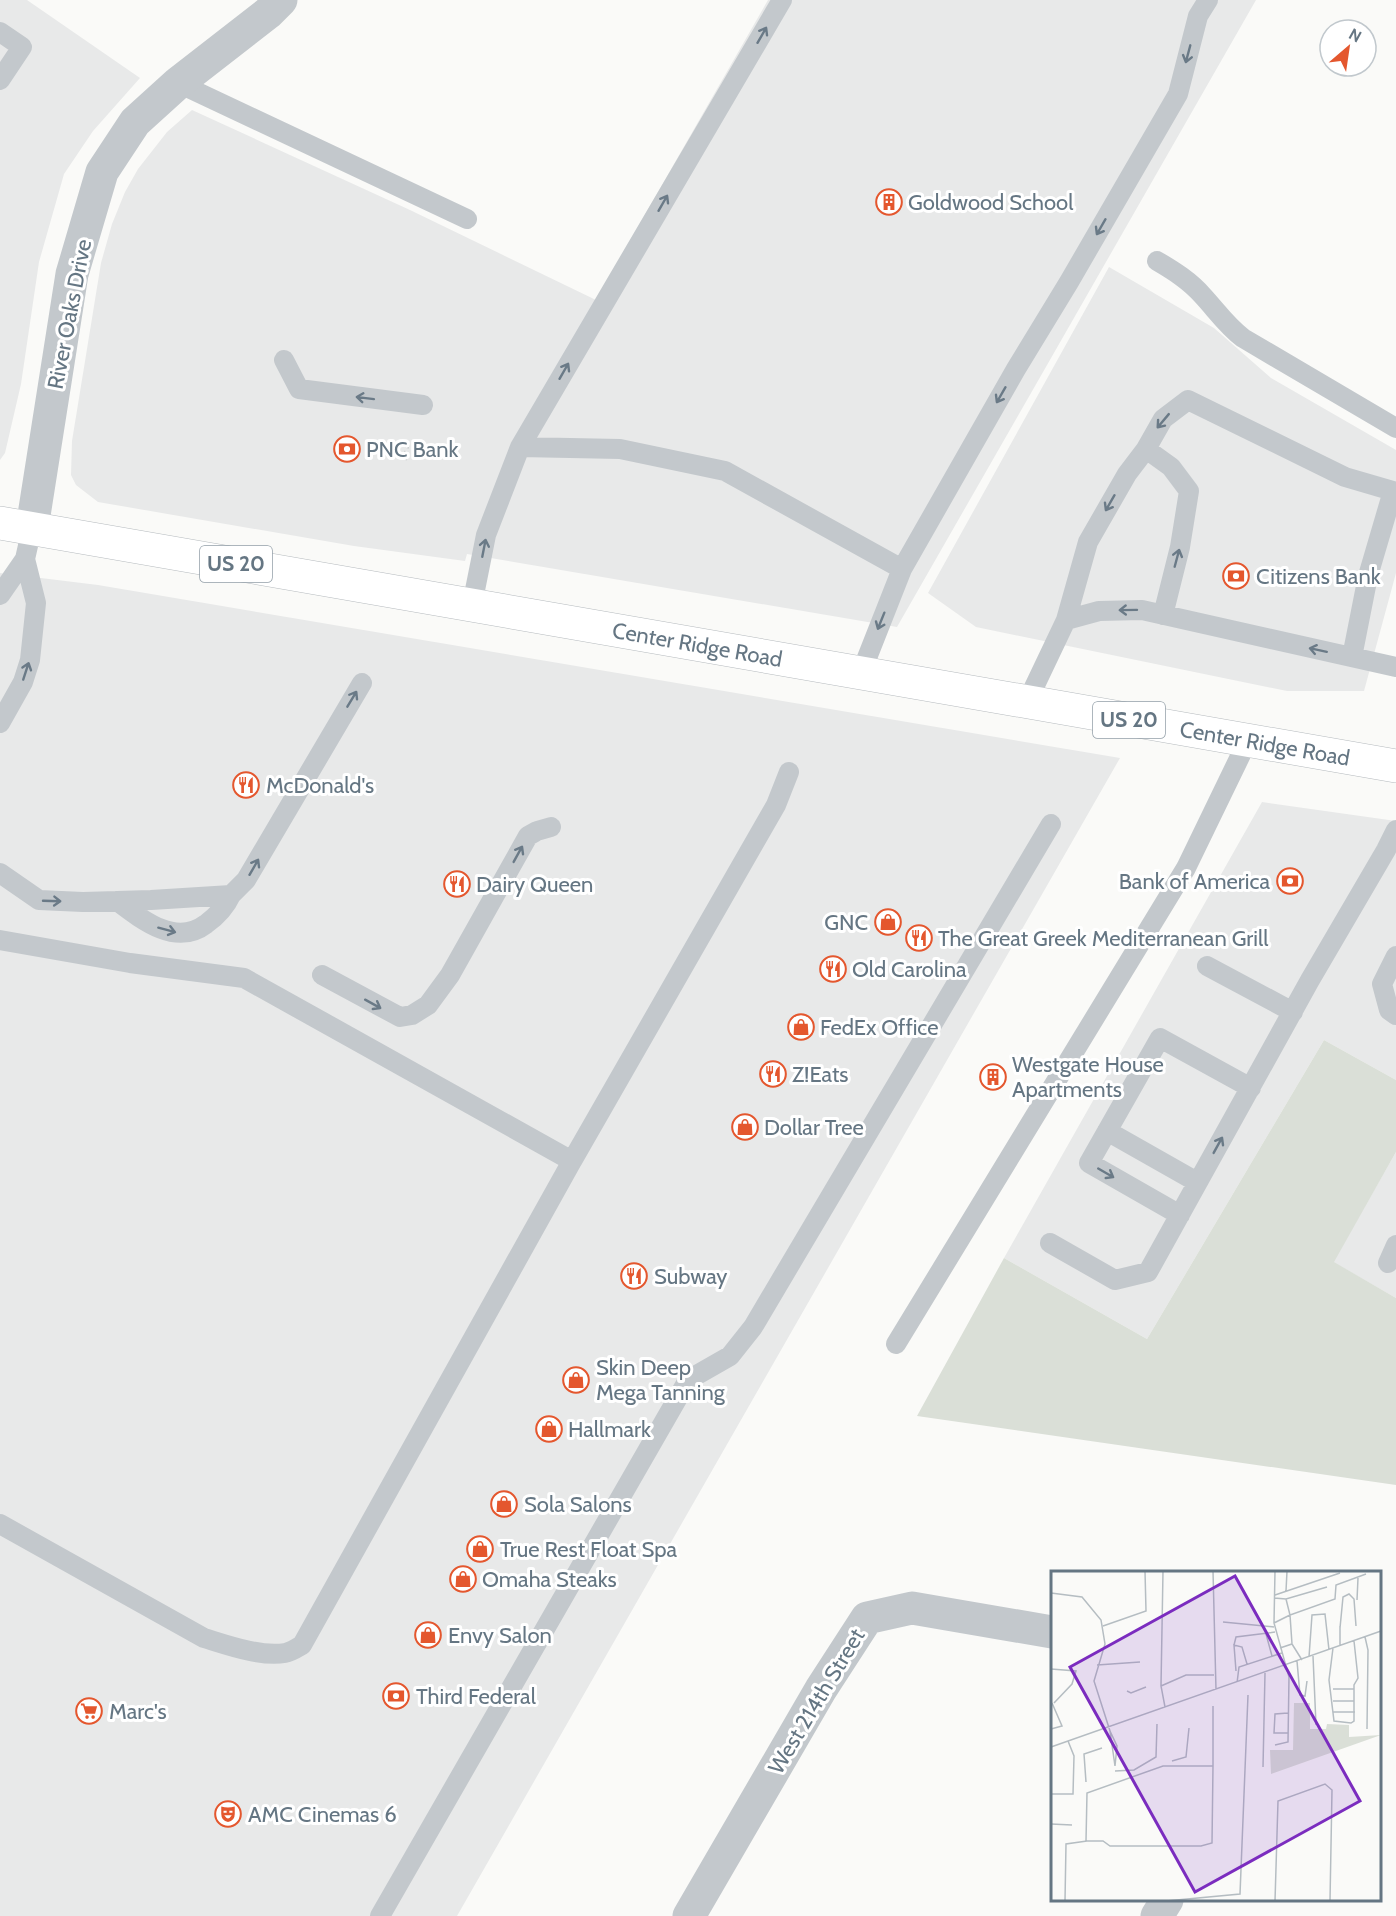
<svg xmlns="http://www.w3.org/2000/svg" width="1396" height="1916" font-family="Cabin,sans-serif">
<style>
.built{fill:#e8e9e9}
.green{fill:#dadfd7}
.lines{fill:none;stroke-linecap:round;stroke-linejoin:round}
.primary-casing{stroke:#b5babe;stroke-width:34}
.path{stroke:#bbbfc2;stroke-width:4;stroke-dasharray:3 3;stroke-linecap:butt}
.service{stroke:#c3c8cc;stroke-width:20}
.minor{stroke:#c3c8cc;stroke-width:33}
.primary{stroke:#fff;stroke-width:33}
.oneway{stroke:#6a7a87}
.labels{text-anchor:middle;stroke-width:6;stroke-linejoin:round;paint-order:stroke}
.shield{fill:#fff;stroke:#939fa8;stroke-width:1.5}
.shield-label{font-size:21px;font-weight:bold;fill:#657683}
.poi-label{font-size:22px;fill:#657683;stroke:#fff;text-anchor:start}
.street-label{font-size:22px;fill:#657683;stroke:#fff}
.inset-road{fill:none;stroke:#b5bdc2;stroke-width:1.5}
.view{fill:#7b2cbf;fill-opacity:0.15;stroke:#7b2cbf;stroke-width:3}
.inset-edge{fill:none;stroke:#657683;stroke-width:3}
</style>
<rect width="100%" height="100%" fill="#fafaf8"/>
<path class="built" d="M0,0H27L140,78L93,131L64,174L39,262L21,384L5,453L0,460Z
M768,0H1256L897,627L467,554L465,561L354,546L98,502L76,485L71,475L72,441L101,263L112,224L125,192L138,169L167,132L192,110L410,210L596,300Z
M1109,267L1214,328L1271,378L1396,450V573L1364,691H1287L976,627L928,593Z
M0,573L98,585L1120,758L457,1916H0Z
M1262,802L1396,821V1080L1324,1040L1147,1339L1004,1258Z
M1396,1152V1298L1333,1262Z"/>
<path class="green" d="M1324,1040L1396,1080V1152L1334,1262L1396,1298V1485L917,1416L1004,1258L1147,1339Z"/>
<g class="lines">
<g class="primary-casing">
<g id="primary">
<path id="s1" d="M0,523L1396,766"/>
</g>
</g>
<path class="path" d="M405,460L407,447"/>
<path class="service" d="M0,32L22,47L0,80
M178,83L467,219
M1157,261C1174,271 1190,281 1203,296C1216,310 1227,326 1243,338L1396,428
M284,360L299,389L423,405
M520,447L620,449L725,471L902,569
M1146,449L1163,419L1188,400L1345,477L1396,492
M0,595L25,559L32,528
M472,605L486,535L520,447L782,0
M1066,620L1088,542L1127,474L1146,449L1171,467L1189,491L1180,547L1163,615
M1352,657L1368,576L1393,491
M861,673L902,569L1016,369L1069,282L1178,94L1198,16L1208,0
M1027,702L1066,620L1099,611L1142,610L1396,667
M0,723L23,682L30,660L36,603L25,559
M0,873L39,900L83,902L151,900L231,895L246,880L362,683
M117,901C142,920 176,947 206,924C217,916 225,908 231,895
M0,940L130,963L244,978L572,1161L776,805L789,772
M1396,956L1382,984L1389,1010L1396,1015
M1207,966L1293,1012
M322,975L400,1017L412,1015L428,1005L450,975L528,836L537,831L551,827
M1107,1131L1197,1182
M1180,1215L1089,1163L1160,1038L1251,1088
M1050,1243L1115,1280L1148,1272L1310,980L1386,850L1396,830
M1388,1263L1396,1245
M896,1344L1186,868L1248,740
M0,1524L204,1638C227,1645 260,1657 285,1653C291,1652 297,1648 302,1645L572,1161
M380,1916L688,1380L730,1356L753,1327L1051,824"/>
<path class="minor" d="M32,528L72,274L102,172L135,122L178,83L268,13L281,0
M689,1916L821,1689L867,1618L912,1608L1052,1632
M1157,1916L1167,1900"/>
<use href="#primary" class="primary"/>
</g>
<defs><path id="oneway-shaft" d="M-6 0H5M1.5-3L5.5 0L1.5 3" fill="none" stroke-width="1.6" stroke-linecap="round" stroke-linejoin="round" transform="scale(1.5)"/></defs>
<g class="oneway">
<use href="#oneway-shaft" transform="translate(762 35) rotate(-60)"/>
<use href="#oneway-shaft" transform="translate(1188 54) rotate(105)"/>
<use href="#oneway-shaft" transform="translate(663 203) rotate(-60)"/>
<use href="#oneway-shaft" transform="translate(1101 227) rotate(120)"/>
<use href="#oneway-shaft" transform="translate(564 371) rotate(-60)"/>
<use href="#oneway-shaft" transform="translate(1001 395) rotate(120)"/>
<use href="#oneway-shaft" transform="translate(365 398) rotate(-173)"/>
<use href="#oneway-shaft" transform="translate(1163 421) rotate(130)"/>
<use href="#oneway-shaft" transform="translate(1110 503) rotate(120)"/>
<use href="#oneway-shaft" transform="translate(484 548) rotate(-79)"/>
<use href="#oneway-shaft" transform="translate(1177 558) rotate(-75)"/>
<use href="#oneway-shaft" transform="translate(1128 610) rotate(179)"/>
<use href="#oneway-shaft" transform="translate(881 621) rotate(112)"/>
<use href="#oneway-shaft" transform="translate(1318 650) rotate(-168)"/>
<use href="#oneway-shaft" transform="translate(26 671) rotate(-72)"/>
<use href="#oneway-shaft" transform="translate(352 699) rotate(-59)"/>
<use href="#oneway-shaft" transform="translate(518 854) rotate(-61)"/>
<use href="#oneway-shaft" transform="translate(254 867) rotate(-60)"/>
<use href="#oneway-shaft" transform="translate(52 901) rotate(2)"/>
<use href="#oneway-shaft" transform="translate(167 930) rotate(15)"/>
<use href="#oneway-shaft" transform="translate(373 1004) rotate(29)"/>
<use href="#oneway-shaft" transform="translate(1218 1145) rotate(-61)"/>
<use href="#oneway-shaft" transform="translate(1106 1173) rotate(30)"/>
</g>
<defs>
<g id="building-ring" transform="scale(1.35)"><circle r="9.5" fill="#fff" stroke="#e4572e" stroke-width="1.5"/><path d="M-4-6H4V6H1V3H-1V6H-4ZM-2.5-4.3h1.7v1.8h-1.7ZM.8-4.3h1.7v1.8H.8ZM-2.5-1h1.7V.8h-1.7ZM.8-1h1.7V.8H.8Z" fill="#e4572e"/></g>
<g id="bank-ring" transform="scale(1.35)"><circle r="9.5" fill="#fff" stroke="#e4572e" stroke-width="1.5"/><path d="M-6-4H6V4H-6ZM0-2.3a2.3 2.3 0 1 0 0 4.6a2.3 2.3 0 1 0 0-4.6Z" fill="#e4572e"/></g>
<g id="restaurant-ring" transform="scale(1.35)"><circle r="9.5" fill="#fff" stroke="#e4572e" stroke-width="1.5"/><path d="M-5-6h1v4h1v-4h1v4h1v-4h1v5L-1.5 .5V6h-2V.5L-5-1ZM5-6V6H3V1.5H1.5Q1.5-4 5-6Z" fill="#e4572e"/></g>
<g id="shop-ring" transform="scale(1.35)"><circle r="9.5" fill="#fff" stroke="#e4572e" stroke-width="1.5"/><path d="M-5-2.5h2.3a2.7 3.5 0 0 1 5.4 0H5L5.5 6h-11ZM-1.5-2.5h3a1.5 2.3 0 0 0-3 0Z" fill="#e4572e"/></g>
<g id="supermarket-ring" transform="scale(1.35)"><circle r="9.5" fill="#fff" stroke="#e4572e" stroke-width="1.5"/><path d="M-6-5.5h2.5l.6 2H6L4.5 2H-2.5L-4.4-4H-6ZM-1.5 3.2a1.3 1.3 0 1 0 .1 0ZM3 3.2a1.3 1.3 0 1 0 .1 0Z" fill="#e4572e"/></g>
<g id="theatre-ring" transform="scale(1.35)"><circle r="9.5" fill="#fff" stroke="#e4572e" stroke-width="1.5"/><path d="M-5-5.5Q0-4 5-5.5V0Q5 5 0 6Q-5 5-5 0ZM-3.3-2.5H-1v1.5H-3.3ZM1-2.5H3.3v1.5H1ZM-2.8 1Q0 5.5 2.8 1Z" fill="#e4572e"/></g>
</defs>
<g fill-rule="evenodd">
<use href="#building-ring" x="889" y="202"/>
<use href="#bank-ring" x="347" y="449"/>
<use href="#bank-ring" x="1236" y="576"/>
<use href="#restaurant-ring" x="246" y="785"/>
<use href="#bank-ring" x="1290" y="881"/>
<use href="#restaurant-ring" x="457" y="884"/>
<use href="#shop-ring" x="888" y="922"/>
<use href="#restaurant-ring" x="919" y="938"/>
<use href="#restaurant-ring" x="833" y="969"/>
<use href="#shop-ring" x="801" y="1027"/>
<use href="#restaurant-ring" x="773" y="1074"/>
<use href="#building-ring" x="993" y="1077"/>
<use href="#shop-ring" x="745" y="1127"/>
<use href="#restaurant-ring" x="634" y="1276"/>
<use href="#shop-ring" x="576" y="1380"/>
<use href="#shop-ring" x="549" y="1429"/>
<use href="#shop-ring" x="504" y="1504"/>
<use href="#shop-ring" x="480" y="1549"/>
<use href="#shop-ring" x="463" y="1579"/>
<use href="#shop-ring" x="428" y="1635"/>
<use href="#bank-ring" x="396" y="1696"/>
<use href="#supermarket-ring" x="89" y="1711"/>
<use href="#theatre-ring" x="228" y="1814"/>
</g>
<g class="labels">
<g class="shield">
<rect x="200" y="546" width="72" height="36" rx="4.5"/>
<rect x="1093" y="702" width="72" height="36" rx="4.5"/>
</g>
<g class="shield-label">
<text x="236" y="571">US 20</text>
<text x="1129" y="727">US 20</text>
</g>
<g class="poi-label">
<text x="908" y="210">Goldwood School</text>
<text x="366" y="457">PNC Bank</text>
<text x="1256" y="584">Citizens Bank</text>
<text x="266" y="793">McDonald's</text>
<text x="1270" y="889" text-anchor="end">Bank of America</text>
<text x="476" y="892">Dairy Queen</text>
<text x="868" y="930" text-anchor="end">GNC</text>
<text x="938" y="946">The Great Greek Mediterranean Grill</text>
<text x="852" y="977">Old Carolina</text>
<text x="820" y="1035">FedEx Office</text>
<text x="1012" y="1072">Westgate House<tspan x="1012" dy="25">Apartments</tspan></text>
<text x="792" y="1082">Z!Eats</text>
<text x="764" y="1135">Dollar Tree</text>
<text x="654" y="1284">Subway</text>
<text x="596" y="1375">Skin Deep<tspan x="596" dy="25">Mega Tanning</tspan></text>
<text x="568" y="1437">Hallmark</text>
<text x="524" y="1512">Sola Salons</text>
<text x="500" y="1557">True Rest Float Spa</text>
<text x="482" y="1587">Omaha Steaks</text>
<text x="448" y="1643">Envy Salon</text>
<text x="416" y="1704">Third Federal</text>
<text x="109" y="1719">Marc's</text>
<text x="248" y="1822">AMC Cinemas 6</text>
</g>
<g class="street-label">
<text transform="translate(69 314) rotate(-79)" y="8">River Oaks Drive</text>
<text dy="8" stroke="none"><textPath href="#s1" startOffset="708">Center Ridge Road</textPath></text>
<text dy="8" stroke="none"><textPath href="#s1" startOffset="1284">Center Ridge Road</textPath></text>
<text transform="translate(816 1701) rotate(-59)" y="8">West 214th Street</text>
</g>
</g>
<g transform="translate(1051 1571)">
<rect width="330" height="330" fill="#fafaf8"/>
<path d="M243,132H259V158H275L276,153L298,154V166L330,164L220,203L219,179H242Z" fill="#dadfd7"/>
<path class="inset-road" d="M112,0L110,115L114,136M162,0L165,119M235,20L236,0M0,22L31,26L50,49L54,73L43,110L59,160L64,195L66,175L59,160M224,24L289,2M223,27L235,28L276,16M306,29L307,7M172,51L223,56M223,52L239,44L235,28M52,55L95,40L94,0M289,55V75M289,57L292,26L298,23L303,28L305,55M215,63L221,85M314,66L317,79L316,158M241,73L239,44L284,28L285,14L315,3M183,74L185,66L224,61M229,77L241,73L251,89M282,77L278,109L283,150L300,152L303,150V114L307,107L303,70M262,85L265,154M258,86L261,44L274,43L278,79M246,90L249,124L254,125L256,110M46,94L89,91M0,98L25,100L21,113L3,132M185,100L183,74L191,76L196,93M186,112L188,96L231,82M110,115L135,104H163M282,118H303M76,120L80,122L95,116M282,130H303M282,141H304M0,158L11,155L1,132M237,162H223L224,143L237,142M224,174L237,171L238,106L223,52L224,0M0,176L330,60M121,190L135,186L138,157M212,196L214,102M64,200L83,199L105,186L106,153M35,211L33,183L51,177M0,223H22L23,185L17,170M0,253L21,254M35,270L36,222L112,195H162V135M14,330L15,273L36,270H52L59,275H150L161,272L162,195M115,330L189,323L197,124M224,330L227,230L274,213L281,219L279,330"/>
<path class="view" d="M184,5L309,230L144,321L19,96Z"/>
<rect width="330" height="330" class="inset-edge"/>
</g>
<g transform="translate(1348 48) rotate(29)"><circle r="28" fill="#ffffff" stroke="#c1c8cd" stroke-width="1.5"/>
<path d="M0-4.5L10 22L0 15L-10 22Z" fill="#e4572e"/>
<text y="-9" font-size="16" font-weight="bold" text-anchor="middle" fill="#657683">N</text>
</g>
</svg>
